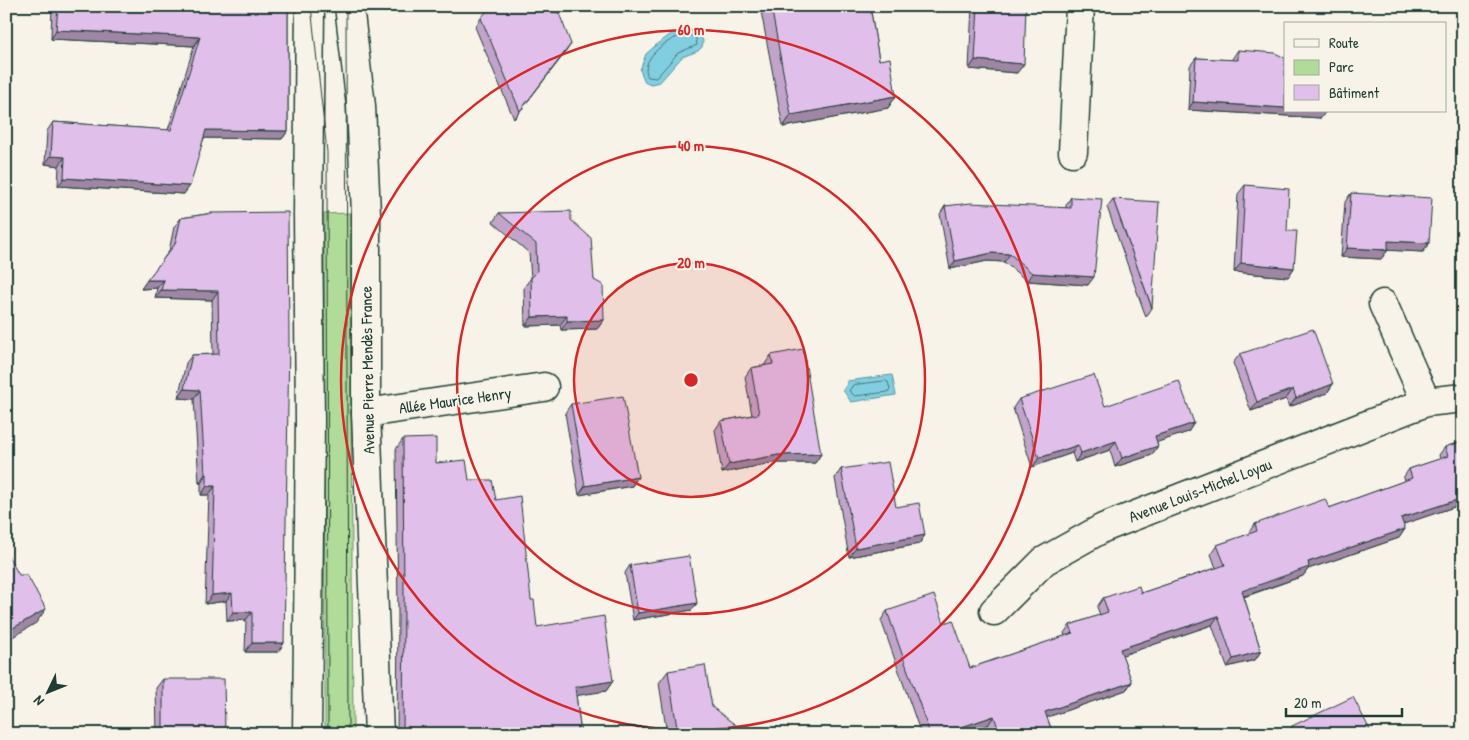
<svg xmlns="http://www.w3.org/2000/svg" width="1469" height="740" font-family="'Patrick Hand',sans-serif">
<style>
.green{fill:#b0db99;stroke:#688c66}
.water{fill:#82cee1;stroke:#5a949c}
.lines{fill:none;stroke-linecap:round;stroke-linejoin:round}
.shore{stroke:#477779;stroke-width:1}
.street-casing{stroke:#1f3d34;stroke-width:31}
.secondary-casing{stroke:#1f3d34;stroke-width:31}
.street{stroke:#f7f3e8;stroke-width:28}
.secondary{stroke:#f7f3e8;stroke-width:28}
.tram{stroke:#1f3d34;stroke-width:1}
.wall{fill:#c2a4ca;stroke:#1f3d34}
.shaded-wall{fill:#9e86a4;stroke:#1f3d34}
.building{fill:#e1bfeb;stroke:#1f3d34}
.ring{fill:none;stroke:#d62828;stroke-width:2.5}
.labels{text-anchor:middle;stroke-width:4;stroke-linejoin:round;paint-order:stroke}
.street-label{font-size:16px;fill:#1f3d34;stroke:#f7f3e8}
.centre{fill:#d62828;stroke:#f7f3e8;stroke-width:2.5}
.ring-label{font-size:15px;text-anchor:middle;font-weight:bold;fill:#d62828;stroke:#f7f3e8;stroke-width:4;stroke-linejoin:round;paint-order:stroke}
</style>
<rect width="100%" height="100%" fill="#f7f3e8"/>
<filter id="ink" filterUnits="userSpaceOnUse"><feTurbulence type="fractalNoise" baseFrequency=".02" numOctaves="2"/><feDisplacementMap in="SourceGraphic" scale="10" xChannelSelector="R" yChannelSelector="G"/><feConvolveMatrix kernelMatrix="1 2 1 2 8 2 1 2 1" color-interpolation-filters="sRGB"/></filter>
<g filter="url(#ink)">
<path class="green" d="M350,213L353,734H325L324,214Z"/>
<path class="water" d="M688,29L700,34L703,41L702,47L698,51L682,57L660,82L651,84L645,82L640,70L646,54L655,46L671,34Z
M892,375L896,395L851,402L843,390L847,384V381Z"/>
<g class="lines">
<path class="shore" d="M688,34L696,38L697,45L678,53L656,78L648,77C638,58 671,36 688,34Z
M886,381L888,382L890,389L888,392L855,396L849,391L853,385Z"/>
<g class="street-casing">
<path id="street" d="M1073,152L1080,6
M1383,304L1426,402
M366,413L544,387
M994,611L1044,561L1103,528L1426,402L1463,398"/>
</g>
<g class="secondary-casing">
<path id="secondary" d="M349,6L361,106L366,213V413L379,734
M307,734L310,420L308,214L310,6"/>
</g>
<use href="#street" class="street"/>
<use href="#secondary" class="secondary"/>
<path class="tram" d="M311,6L327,152L328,734
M346,6L348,734"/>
</g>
<path class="wall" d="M52,6H288V131L282,139L204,138L184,194L58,186L59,166L45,164L47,131L53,122L168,130L194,46L51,39Z
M760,6H870L879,60L896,96L888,108L783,127Z
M972,6H1026L1017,73L969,69Z
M481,18L571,44L514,119L475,27Z
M1238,50L1321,118L1188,110L1190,66L1196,58L1232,60V59Z
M1245,185L1287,231L1294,268L1288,277L1234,272L1238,194Z
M1351,193L1429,243L1423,252L1388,250L1381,259L1341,257L1345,202Z
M1071,197L1088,285L1027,281L1004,262L987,261L950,269L940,214L945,206L1066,208V205Z
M1113,199L1152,308L1146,317L1107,207Z
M213,213L284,643L278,652H245L246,620L227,621L226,601L205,604L209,495H201V483H199L194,399L178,398L186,363L192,355L213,354L212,300L155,298L157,288L141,289L169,251L174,227L181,218Z
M499,213L571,220L594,280L604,320L597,329L561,330L560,325L525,326L524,287L531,278L529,253L493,222Z
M1462,255H1463V333H1458Z
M1240,354L1333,384L1327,393L1289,407L1286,399L1251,411L1233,363Z
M771,355L821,454L815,463H772L722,473L715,430L721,421L752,415L745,377L751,368L765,365V364Z
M1019,399L1105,406L1194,423L1188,432L1157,442L1152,455L1115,467L1110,450L1075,462L1072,453L1032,467L1013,408Z
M571,404L638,477L632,486L579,495L565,413Z
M403,439L436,463L469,480L496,500L531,600L537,627L613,681L606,691L576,695L581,734H397L398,613L396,449Z
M1463,441V504L1403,524L1405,529L1399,538L1308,569L1303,576L1244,597L1261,651L1255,660L1227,667L1212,625L1122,655L1132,682L1126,690L1047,717L1053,734H991L988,725L961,734H921L881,620L887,611L944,623L970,668L1065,636L1064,633L1070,625L1100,615L1097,607L1103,598L1141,593L1216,568L1211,554L1217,545L1249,534V532L1255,524L1329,508L1404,481L1403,478L1409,469L1440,459L1439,455L1445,447Z
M841,469L925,535L919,544L849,557L835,478Z
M630,565L697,603L692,610L633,620L625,573Z
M668,671L712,707L733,734H667L659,683Z
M163,679L225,734H157L156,688Z
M1292,726L1372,734H1287Z"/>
<path class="shaded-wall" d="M56,30L200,37L194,46L51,39Z
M571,44L565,53L514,119L520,111Z
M975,60L1024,64L1017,73L969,69Z
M896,96L888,108L783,127L791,115Z
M1193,102L1285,108V111H1326L1321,118L1188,110Z
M206,130L288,131L282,139L200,138Z
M51,156L65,157L59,166L45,164Z
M64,178L190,186L184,194L58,186Z
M1388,241L1429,243L1423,252L1382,250Z
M1347,248L1388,250L1381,259L1341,257Z
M992,253L1010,254L1004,262L987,261L950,269L955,261Z
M1241,263L1294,268L1288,277L1234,272Z
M1032,273L1094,277L1088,285L1027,281Z
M147,280H164L157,288L141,289Z
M161,290L218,291L212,300L155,298Z
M567,316L560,325L525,326L532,317Z
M604,320L597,329L561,330L567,321Z
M1463,325V333H1458Z
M1333,384L1327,393L1289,407L1296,398Z
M184,389L200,390L194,399L178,398Z
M1293,389L1286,399L1251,411L1257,402Z
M1194,423L1188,432L1149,445L1155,436Z
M1116,441L1110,450L1075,462L1081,453Z
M1078,445L1072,453L1032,467L1039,458Z
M1158,446L1152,455L1115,467L1122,458Z
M821,454L815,463H772L722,473L729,464L778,455Z
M205,474H207L201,483H199Z
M638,477L632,486L579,495L585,486Z
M207,486H215L209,495H201Z
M1463,498V504L1395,527L1401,518Z
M1405,529L1399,538L1308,569L1303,576L1236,599L1242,591L1308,562Z
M925,535L919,544L849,557L856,548Z
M232,593L226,601L205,604L212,595Z
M697,603L692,610L633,620L638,613Z
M46,609L36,623L6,641V632Z
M233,612H252L246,620L227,621Z
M1218,616L1212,625L1114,658L1120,649Z
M252,643H284L278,652H245Z
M1261,651L1255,660L1227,667L1233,659Z
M613,681L606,691L568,697L575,687Z
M1132,682L1126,690L1039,720L1045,712Z
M994,716L988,725L961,734H941Z"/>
<path class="building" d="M58,6H288V131L206,130L190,186L64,178L65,157L51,156L53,122L171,130L200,37L56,30Z
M491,6H516L559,13L571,44L520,111L481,18Z
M771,6H870L879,60L890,58L896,96L791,115Z
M978,6H1026L1024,64L975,60Z
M1238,50L1275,53L1285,58V108L1193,102L1196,58L1238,60Z
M1245,185L1289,189L1287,231H1297L1294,268L1241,263Z
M1351,193L1432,198L1429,243L1388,241V250L1347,248Z
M1071,197L1102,199L1094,277L1032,273L1010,254L992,253L955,261L945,206L971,203L1071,208Z
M1113,199L1159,202L1152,308Z
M571,211V220L591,238L594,280L603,285L604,320L567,321V316L532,317L531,278L537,272L536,244L499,213Z
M288,212L289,342L284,643H252V612H233L232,593L212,595L215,486H207V474H205L200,390L184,389L192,355L219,354L218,291L161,290L164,280H147L175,244L181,218L213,213Z
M1313,329L1333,384L1296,398L1293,389L1257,402L1240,354Z
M803,349L821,454L778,455L729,464L721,421L759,414L751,368L773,364L771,355Z
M1094,375L1105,406L1179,381L1194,423L1155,436L1158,446L1122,458L1116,441L1081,453L1078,445L1039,458L1019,399Z
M623,396L638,477L585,486L571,404Z
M436,438V463L466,460L469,480H492L496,500L520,496L531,600H534L537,627L604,616L613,681L575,687L581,734H403L404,603L403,439Z
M1463,441V498L1401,518L1405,529L1308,562L1309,567L1242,591L1261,651L1233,659L1218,616L1120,649L1132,682L1045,712L1053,734H1000L994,716L941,734H930L887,611L934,595L944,623L953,620L970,668L1073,633L1070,625L1108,612L1103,598L1139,586L1141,593L1225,565L1217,545L1257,531L1255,524L1325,499L1329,508L1412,478L1409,469L1448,456L1445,447Z
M888,462L896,507L919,503L925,535L856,548L841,469Z
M6,552L19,575H27L46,609L6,632Z
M689,556L697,603L638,613L630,565Z
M705,665L712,707L738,727L733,734H678L668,671Z
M163,679H224L225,734H163Z
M1353,697L1372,734H1296L1292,726Z"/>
</g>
<circle cx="691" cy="380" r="117" fill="#d62828" fill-opacity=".12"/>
<g class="ring">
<circle cx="691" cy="380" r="117"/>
<circle cx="691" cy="380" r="234"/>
<circle cx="691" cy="380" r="350"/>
</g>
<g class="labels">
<g class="street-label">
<text transform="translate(367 370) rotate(-91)" y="6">Avenue Pierre Mendès France</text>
<text transform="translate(455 400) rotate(-8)" y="6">Allée Maurice Henry</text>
<text transform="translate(1200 490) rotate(-21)" y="6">Avenue Louis-Michel Loyau</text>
</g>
</g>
<circle cx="691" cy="380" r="8" class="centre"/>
<g class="ring-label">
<text x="691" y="35">60 m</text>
<text x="691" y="151">40 m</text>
<text x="691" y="268">20 m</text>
</g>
<rect width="1469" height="740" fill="none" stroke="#f7f3e8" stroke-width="25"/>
<rect x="12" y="12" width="1444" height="715" fill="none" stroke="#1f3d34" stroke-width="2" filter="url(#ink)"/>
<rect x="1284" y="22" width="162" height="90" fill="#f7f3e8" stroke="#a1aaa0"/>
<rect x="1294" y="39" width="25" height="8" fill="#f7f3e8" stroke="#a1aaa0"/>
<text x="1329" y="48" font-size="15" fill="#1f3d34">Route</text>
<rect x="1294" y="60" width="25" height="15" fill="#b0db99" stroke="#a1aaa0"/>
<text x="1329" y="72" font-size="15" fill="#1f3d34">Parc</text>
<rect x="1294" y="85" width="25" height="15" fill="#e1bfeb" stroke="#a1aaa0"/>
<text x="1329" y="98" font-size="15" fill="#1f3d34">Bâtiment</text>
<g transform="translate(48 692) rotate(227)" stroke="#f7f3e8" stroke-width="4" paint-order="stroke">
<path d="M0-4L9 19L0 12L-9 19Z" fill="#1f3d34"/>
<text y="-8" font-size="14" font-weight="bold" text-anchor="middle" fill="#1f3d34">N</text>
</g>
<path d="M1286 708v8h116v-8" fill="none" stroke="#1f3d34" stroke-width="2.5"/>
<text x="1294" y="708" font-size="15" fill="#1f3d34" stroke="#f7f3e8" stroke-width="4" paint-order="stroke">20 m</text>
</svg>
